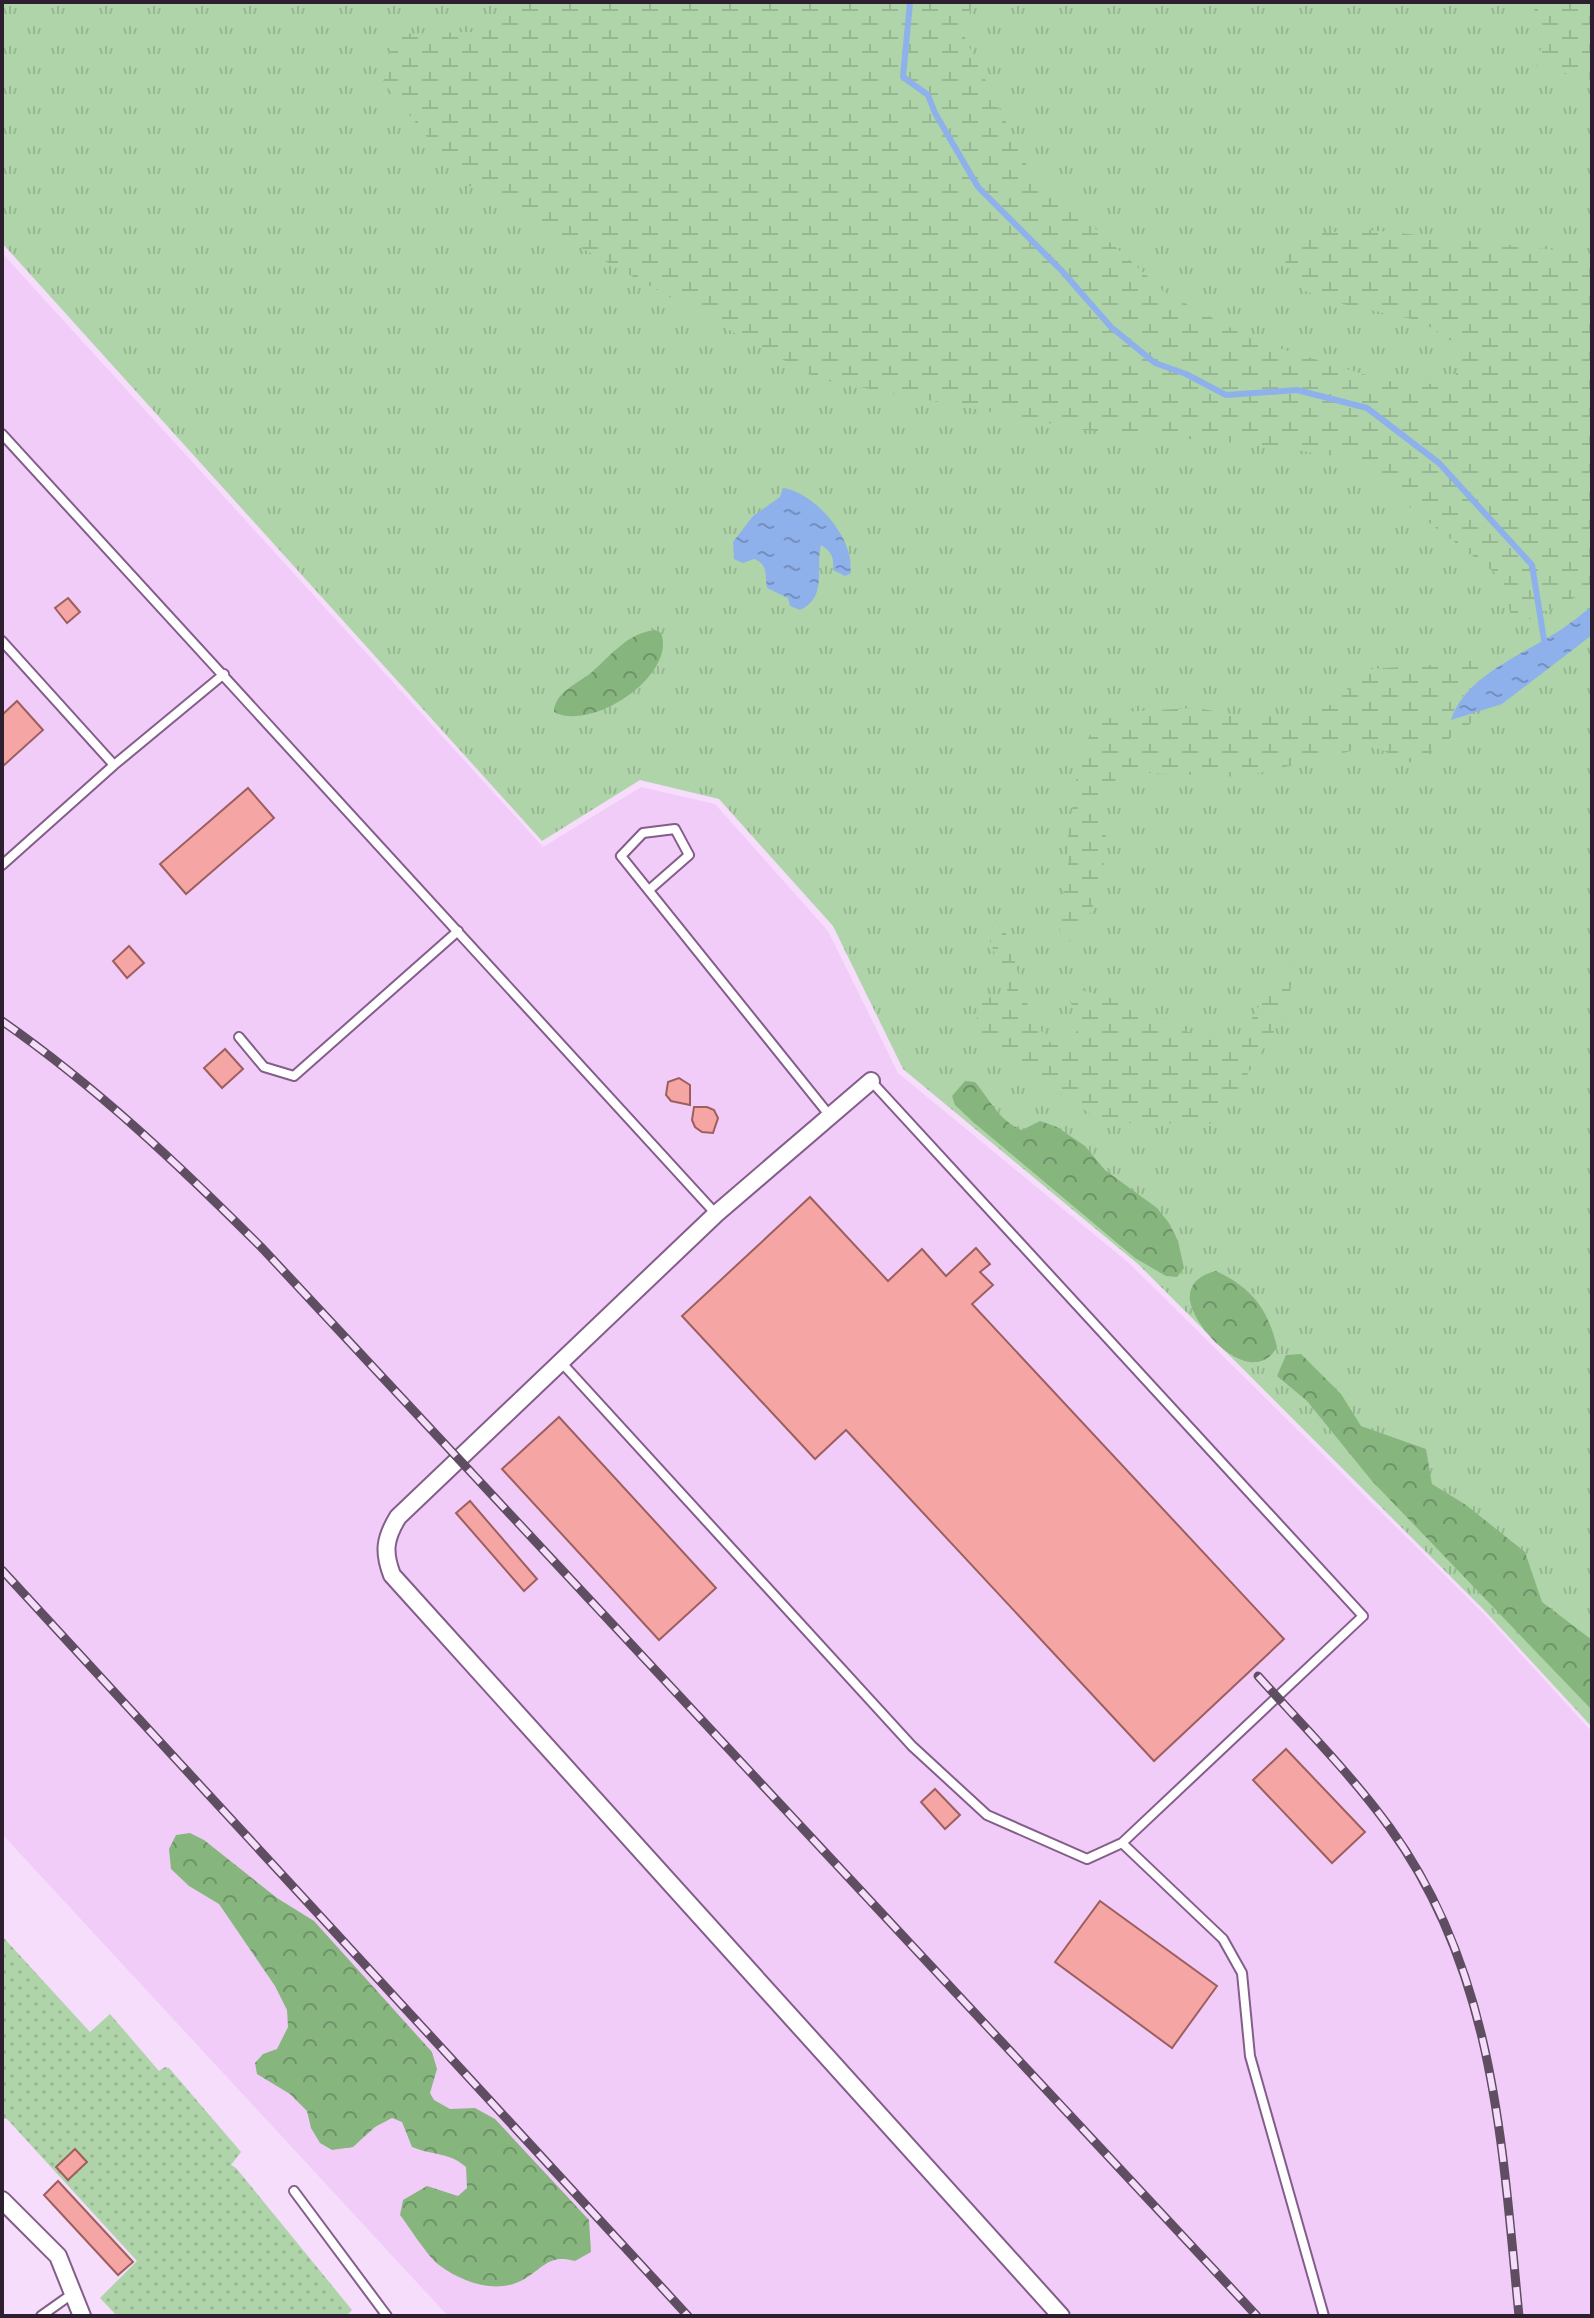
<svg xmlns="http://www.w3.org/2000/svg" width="1594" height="2318" font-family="Roboto,sans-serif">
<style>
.built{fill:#f1ccf9}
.grass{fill:url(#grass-tufts)}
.forest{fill:url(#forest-crowns)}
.wetland{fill:url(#wetland-marsh)}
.garden{fill:url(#garden-dots)}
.water{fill:url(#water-ripples)}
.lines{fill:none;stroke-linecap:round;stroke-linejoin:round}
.stream{stroke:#8eb1ec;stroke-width:6}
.building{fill:#f5a6a4;stroke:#9d5f5e;stroke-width:2}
.service-casing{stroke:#835e8a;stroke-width:12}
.minor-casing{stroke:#835e8a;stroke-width:20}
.service{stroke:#fff;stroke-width:8}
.minor{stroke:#fff;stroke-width:16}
.rail-casing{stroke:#5f4d62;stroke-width:9}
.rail{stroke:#f6ddfb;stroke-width:6;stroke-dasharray:18;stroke-linecap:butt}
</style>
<defs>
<pattern id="grass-tufts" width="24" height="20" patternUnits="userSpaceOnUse" patternTransform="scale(2)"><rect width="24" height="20" fill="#afd4a9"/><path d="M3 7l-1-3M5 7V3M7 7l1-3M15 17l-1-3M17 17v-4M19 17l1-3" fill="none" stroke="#97b692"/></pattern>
<pattern id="forest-crowns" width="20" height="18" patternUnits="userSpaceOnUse" patternTransform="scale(2)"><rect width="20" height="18" fill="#86b67e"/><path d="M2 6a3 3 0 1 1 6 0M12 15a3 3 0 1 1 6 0" fill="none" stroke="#6e9368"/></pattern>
<pattern id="wetland-marsh" width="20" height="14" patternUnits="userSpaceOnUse" patternTransform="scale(2)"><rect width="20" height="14" fill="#afd4a9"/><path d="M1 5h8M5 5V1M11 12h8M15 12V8" fill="none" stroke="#97b692"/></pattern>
<pattern id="garden-dots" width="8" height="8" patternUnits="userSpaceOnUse" patternTransform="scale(2)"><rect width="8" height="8" fill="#afd4a9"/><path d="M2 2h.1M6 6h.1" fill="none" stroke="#97b692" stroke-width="1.8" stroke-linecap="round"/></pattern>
<pattern id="water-ripples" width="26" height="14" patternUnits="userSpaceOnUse" patternTransform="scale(2)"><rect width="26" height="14" fill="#8eb1ec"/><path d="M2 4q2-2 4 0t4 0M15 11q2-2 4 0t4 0" fill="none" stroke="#748fc0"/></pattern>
</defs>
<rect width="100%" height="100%" fill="#f6ddfb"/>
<path class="built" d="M2,253L543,847L641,787L715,804L828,931L898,1073L1130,1264L1483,1613L1592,1732V2316H448L2,1834Z"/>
<path class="grass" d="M2,2H1592V1727L1485,1611L1138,1264L903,1069L833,926L719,799L640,780L542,841L2,243Z"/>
<path class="forest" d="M655,630L661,633C677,675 592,732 554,712C555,691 578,684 592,672C612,654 628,633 655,630Z
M965,1081L975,1082C991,1101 998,1120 1022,1130L1040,1121L1057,1127L1085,1146L1105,1170L1157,1208L1169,1223L1178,1241L1184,1268L1177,1277L1166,1276L1135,1258L972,1121L955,1105L952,1096Z
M1216,1271C1252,1288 1268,1309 1277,1347C1251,1394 1185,1320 1190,1294C1192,1280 1204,1274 1216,1271Z
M1301,1354L1341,1394L1361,1426L1426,1449L1432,1484L1466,1505L1525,1552L1542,1602L1592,1640V1710L1372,1481L1307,1401L1277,1376L1286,1355Z
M190,1833L204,1840L277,1898L314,1921L432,2052L437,2069L430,2093L434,2100L450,2109L475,2108L495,2119L589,2220L591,2252L575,2261C550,2254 545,2266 526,2278C498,2296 462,2282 439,2265C428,2257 410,2228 400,2215L403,2200L427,2186L458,2196L467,2188L466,2167C449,2152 434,2156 412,2147L402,2122L392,2118L375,2127L353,2147L332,2150L320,2143L311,2128L307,2111L290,2094L257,2074L255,2063L263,2054L277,2049L288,2027L287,2010L275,1986L219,1904L189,1886L171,1869L169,1849L176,1835Z"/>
<path class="wetland" d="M516,2H972L965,38L1028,168L1166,293L1255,341L1386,381L1451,385L1466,351L1421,321L1338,303L1305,291L1285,261L1296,236L1361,229L1592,254V586L1576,597L1513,627L1503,579L1423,518L1353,459L1270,446L1085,430L818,379L464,183L383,82L395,34L473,32Z
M1530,2H1592V80L1535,65L1547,33Z
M1505,653L1511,659C1487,675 1458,691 1450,721L1474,715L1478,718L1414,764L1372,746L1243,777L1126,772L1104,789C1102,794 1100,801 1099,807C1099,817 1106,828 1106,838C1107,863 1092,938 1064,943L1060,931V906L1068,874V838L1080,754L1090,735L1102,723L1120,712L1196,708L1256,718L1315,712L1332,704L1372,669L1460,663Z
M995,920L1007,935L1031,1017L1052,1045L1075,1034L1083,1021L1070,1002L1081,990L1139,1006L1192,1034L1236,1048L1268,989L1293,962L1289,1007L1220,1119L1204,1126L1140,1121L1109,1127L1006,1055L978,1038L976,1002L1008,992L989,938Z"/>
<path class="garden" d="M2,1936L90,2032L110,2014L159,2071L165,2067L169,2068L241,2152L231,2165L236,2168L352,2310L346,2316H117L100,2298L137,2261L7,2119L2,2118Z"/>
<path class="water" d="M783,488C811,492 842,526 849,554C851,559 850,567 851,573L845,576L833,570C834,557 832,552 821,545C815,568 828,597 800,610L790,606L788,598L767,588C765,575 768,564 754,559L743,563L734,559L733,542L753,516L780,497Z
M1592,606V635L1502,704L1451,720C1465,675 1525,654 1562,629C1572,622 1582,614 1592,606Z"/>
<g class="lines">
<path class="stream" d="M910,2L903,77L928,95L935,113L978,187L1062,271L1111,327L1155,363L1186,374L1226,395L1297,390L1367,408L1439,463L1532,565L1544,640"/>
</g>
<path class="building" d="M68,598L80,612L67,623L55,608Z
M17,701L43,730L2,767V715Z
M248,788L274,818L186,894L160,864Z
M129,946L144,963L127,978L113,961Z
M225,1049L243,1069L222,1088L204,1068Z
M679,1078L690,1085V1105L671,1101L666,1095L668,1082Z
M694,1107H707L714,1110L718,1118L713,1133L702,1132L695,1127L692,1120Z
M810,1197L888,1281L922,1249L946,1276L976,1248L990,1264L980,1272L993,1285L972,1304L1284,1639L1154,1761L846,1430L815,1459L682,1316Z
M559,1417L716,1588L659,1640L502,1469Z
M470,1501L537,1579L524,1591L456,1513Z
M1286,1749L1365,1832L1332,1863L1253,1780Z
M935,1789L960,1815L945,1829L921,1802Z
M1100,1901L1217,1986L1172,2048L1055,1962Z
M75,2149L87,2162L68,2180L56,2167Z
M58,2181L133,2262L118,2275L44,2195Z"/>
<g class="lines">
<g class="service-casing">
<path id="service" d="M2,434L716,1214
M2,641L114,765L224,674
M2,865L114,765
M649,890L689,855L675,829L643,833L621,856L830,1116
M239,1037L264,1067L294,1076L458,931
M561,1362L912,1746L987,1815L1087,1859L1122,1843L1363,1616L871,1081
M1122,1843L1223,1939L1242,1973L1250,2056L1324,2316
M294,2191L387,2316
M41,2316L72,2294"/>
</g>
<g class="minor-casing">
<path id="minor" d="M871,1081L716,1214L398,1517C385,1538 383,1552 392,1575L1061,2316
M2,2200L58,2256L82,2316"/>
</g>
<use href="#service" class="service"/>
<use href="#minor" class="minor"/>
<g class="rail-casing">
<path id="rail" d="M2,1021C99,1089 180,1166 263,1249L1257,2316
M2,1570L688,2316
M1258,1676C1303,1726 1351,1774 1390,1828C1495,1973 1502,2145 1519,2316"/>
</g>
<use href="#rail" class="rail"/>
</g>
<rect width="1594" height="2318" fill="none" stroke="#2d1e30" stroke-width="8"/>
</svg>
